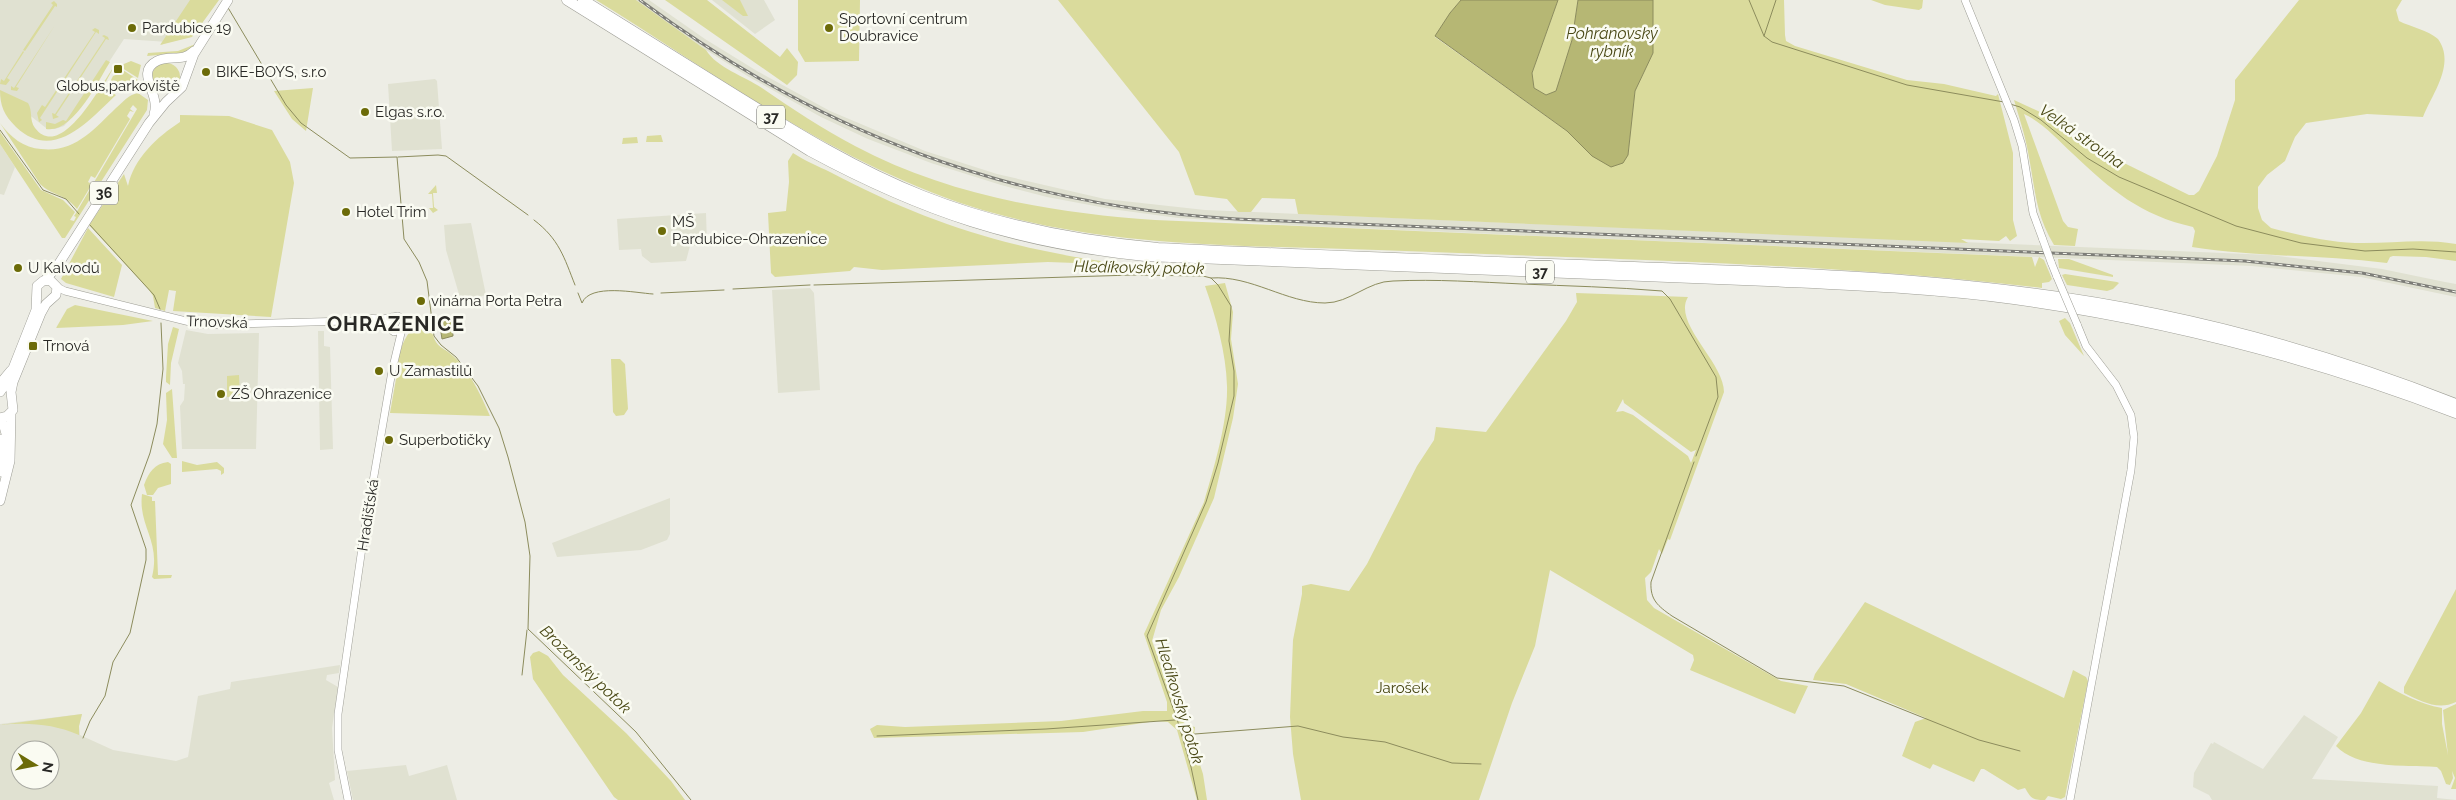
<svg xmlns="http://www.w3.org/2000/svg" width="2456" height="800" font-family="Raleway,sans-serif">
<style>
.built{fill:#e0e1d1;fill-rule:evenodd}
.green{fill:#dadb9c;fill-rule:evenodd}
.water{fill:#b6b774;stroke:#8c8c5d}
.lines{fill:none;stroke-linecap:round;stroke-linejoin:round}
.stream{stroke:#8c8c5d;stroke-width:1}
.minor-casing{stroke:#9e9e96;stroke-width:8}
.major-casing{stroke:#9e9e96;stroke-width:10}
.highway-casing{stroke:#9e9e96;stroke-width:11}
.minor{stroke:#fff;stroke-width:7}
.major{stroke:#fff;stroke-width:9}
.highway{stroke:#fff;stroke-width:10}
.rail-casing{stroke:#7d7d78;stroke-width:3}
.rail{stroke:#fafbf2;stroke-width:1;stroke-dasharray:4;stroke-linecap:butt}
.minor-bridge-casing{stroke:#9e9e96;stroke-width:8;stroke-linecap:butt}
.minor-bridge{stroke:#fff;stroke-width:7}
.poi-dot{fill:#6c6b08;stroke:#fafbf2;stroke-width:2}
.labels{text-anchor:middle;stroke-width:5;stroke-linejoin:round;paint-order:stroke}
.shield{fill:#fafbf2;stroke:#686863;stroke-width:1}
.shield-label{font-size:14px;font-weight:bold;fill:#292926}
.poi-label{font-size:15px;fill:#292926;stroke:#fafbf2;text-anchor:start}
.street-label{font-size:15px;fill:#292926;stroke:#fafbf2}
.park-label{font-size:15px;fill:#44430f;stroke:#fafbf2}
.water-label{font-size:16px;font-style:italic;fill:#494815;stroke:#fafbf2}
.district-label{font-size:20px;font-weight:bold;letter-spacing:1px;fill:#292926;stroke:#fafbf2}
</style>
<rect width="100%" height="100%" fill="#edede5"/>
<path class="built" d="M0,0H210L189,36L168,42L124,39L75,114L64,126L55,129L46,128L0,92Z
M636,0H649L705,39L757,71L830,111L925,151L997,174L1105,199L1205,210L2271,255L2382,269L2445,282L2456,284V297L2361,277L2252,266L1308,226L1178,218L1111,209L1047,197L1001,185L931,163L868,139L821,117L749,77L706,50Z
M712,0H764L775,20L755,34Z
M435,79L437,81L442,149L392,151L388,84Z
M0,144L15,167L4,195L0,194Z
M706,213L707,244L690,246L686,261L651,263L642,256L641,249L619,250L617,219Z
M471,223L486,295L461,301L446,250L444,225Z
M810,288L814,293L820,390L778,393L772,290Z
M186,330L208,334L259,333L256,449H182L180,406L184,400L185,384H183L182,371L178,363Z
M318,331H324V346L330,347L333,449L320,450Z
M670,498V534L667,540L641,550L557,557L552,543Z
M340,665L339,673L327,675L326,680L338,687L332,728L335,780L329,783L334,800H0V724L82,714L79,726L80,735L113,750L176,761L188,757L198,696L230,689L231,682ZM20,750H50V780H20Z
M2304,715L2338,737L2312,779L2438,786L2437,798L2456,800H2212L2209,795L2193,787L2194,773L2211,743L2213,744L2214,742L2263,769Z
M406,765L409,776L447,765L457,800H353L347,771Z"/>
<path class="green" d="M190,0H219L192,37L160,45Z
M596,0H636L706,50C717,68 744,76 762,88C792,109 823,129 855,146C947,195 1052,213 1155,220L2032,257L2035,267L2039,257L2044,260L2052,279L2049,282L2042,283V288C1821,262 1599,259 1378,250C1242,245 1104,248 973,207C836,163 717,75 596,0Z
M665,0H707L780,57L787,48L798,62L797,75L787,85Z
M722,0H740L748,16H743Z
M798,0H860L859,61L805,62L798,50Z
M1058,0H1461L1450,13L1435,37L1567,131L1592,156L1628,155L1635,91L1653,53V0H1784L1785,35L1786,41L1795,46L1907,80L1944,84L1996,96L1998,94L2013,153V220L2017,236L2010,241L2006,236L1999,241L1961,239L1968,243L1298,214L1295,199L1262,198L1251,212H1238L1227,199L1195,195L1179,152Z
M1558,0H1578L1572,40L1556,91L1546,95L1534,88L1532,73Z
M1871,0H1923L1922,8L1919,10L1885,5Z
M2299,0H2402L2396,10L2399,21C2411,27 2428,30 2438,39C2456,64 2432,94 2423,117L2367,114L2306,123L2295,137L2285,161L2267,175L2258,187V208L2262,220L2271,228C2298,235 2328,242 2355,243C2390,244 2421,238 2456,244V261L2426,257L2393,256L2390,257L2387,263C2322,255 2256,257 2192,247L2195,231L2193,227C2140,215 2111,190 2072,153C2058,140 2042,122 2024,114L2063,221L2068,227L2078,229L2075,246L2054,245C2035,214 2035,187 2028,152C2025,135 2019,117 2014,100L2051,117L2076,141L2087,149L2120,161L2189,195H2194L2199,191L2217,156L2235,100V80Z
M54,1L57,4V7L55,6L25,51L23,50L53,5L51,3Z
M55,25L16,87L19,88L17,91L11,90V86L14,88Z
M95,28L99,30V34L96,32L40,118L42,120L39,122L37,113L42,105L45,107L95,32L92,30Z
M104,35L108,37L109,40L106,39L56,115L59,117L53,119L52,113L55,114L104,40L105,38L102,36Z
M198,43L190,52L147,56L148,53L178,51Z
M23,51L24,52L7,78L10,80L6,85L0,84L1,79L4,81Z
M106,60L110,62C98,81 73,134 46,129V122L55,124L63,120L66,121Z
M131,61L141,65L138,78L119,66Z
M152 77a14 14 0 1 1 28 0a14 14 0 1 1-28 0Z
M115,65L104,85L107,90L116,95C89,120 54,163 16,127C4,115 0,106 0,90L28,103C33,111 29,120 35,128C62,163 103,81 115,65Z
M120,68L138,80L128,85L113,88L111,80L113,76L118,74Z
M313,88L306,131L292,119L274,91Z
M138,93L148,100L147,110L65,238H62L0,144V132L41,190L63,200L75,212L70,220L74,221L76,217L74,216L76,213L137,109L133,105L130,109L134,112L130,111L127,116L130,119L95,178L91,176L88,182L92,184L77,209C63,192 52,196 40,184L0,123C10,137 24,148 41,149C75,153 94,129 116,108C123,102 128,95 138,93Z
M180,115L229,116L272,130L290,162L294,183L271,317L173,311L176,291L169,290L165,311L155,308L153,296L149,290L89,225L124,174L128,186C134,158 157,137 180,122Z
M661,135L663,142H646L647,136Z
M637,137L638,143L622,144L623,138Z
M793,153C805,161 818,166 830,172C921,220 999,246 1101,261L1103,264L1048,262L882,270L854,267L850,271L775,277L771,273L768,213L786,211L789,182L788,161Z
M436,185L437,193H433L434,207L438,210L433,213L429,208H433L432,194H428Z
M88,228L122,265L114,297L66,283L61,279Z
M2058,259H2069L2113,275V277L2059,268Z
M2065,274L2117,282L2119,283L2113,289L2107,291L2067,285L2062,275Z
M1225,283L1233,312L1231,339L1238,384L1233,418L1214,498L1179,577L1161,610L1152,641L1180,717L1186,725L1195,727L1193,743L1203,774L1207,800H1197L1177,730L1168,722L1156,721L1083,732L874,738L870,729L877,725L905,727L1061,721L1143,711H1167V702L1144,634L1204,502C1214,467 1228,422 1227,386C1226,353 1216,317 1205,286Z
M1576,293L1688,297C1672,323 1724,362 1724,392L1670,540L1668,539L1662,554L1659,549L1651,572L1645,578L1647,600L1654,608L1781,681L1808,686L1795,714L1690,670L1694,660L1693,655L1550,570L1535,646L1512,703L1479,800H1301L1293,754L1290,717L1293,640L1302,594V586L1311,584L1349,591L1367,564L1417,466L1434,440L1436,427L1486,432L1566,321L1577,302ZM1623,399L1624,403L1691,452L1696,450L1691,463L1688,456L1633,415L1623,411L1616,412Z
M75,305L153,321L123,325L56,328L67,309Z
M2065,318L2070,323L2084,356L2065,335L2059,321Z
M429,319C436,356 442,341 461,364C474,380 482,398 490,416L390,413L396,379L400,375C393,357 408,322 429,319Z
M173,327L179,329L171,363L170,385L166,382V377L168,344Z
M611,359H620L625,364L628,409L624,415L616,416L613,412Z
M239,375L240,397H227V376Z
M172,389L177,458H172L163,444L167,420L166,393Z
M182,461L197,465L217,462L224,468V473L221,475V471L217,469L182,472Z
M168,462L171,464V484L158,488L153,495H147L144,485C149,472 154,464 168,462Z
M142,494L152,497V501H155L158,575H172L171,578L154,579L152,577C161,540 138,527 142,494Z
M2456,589V702C2438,711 2421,701 2404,693V687Z
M1865,602L2064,698L2073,670L2086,677L2088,681L2065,797L2061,799L2048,796L2045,800C2032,800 2031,798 2025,788L2018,790L1984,769H1981L1974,782L1933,764L1930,769L1902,756L1915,722L1926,718L1846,684L1813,680L1815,674Z
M539,651L548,656L563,675L626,733L671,781L685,800H618L614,797L533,679L530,657L533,653Z
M2379,681C2399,693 2419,704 2442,708V724L2448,755L2443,710L2456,704V789H2451L2455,778L2452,771L2453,778L2450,785L2446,784L2441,771L2437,767C2407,765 2357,769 2336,746L2361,713Z
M82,714L79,726V735C54,724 27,722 0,725Z"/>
<path class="water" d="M1461,0H1558L1532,73L1534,88L1546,95L1556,91L1572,40L1578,0H1653V53L1635,91L1628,155L1623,163L1611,167L1592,156L1567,131L1435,36L1450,13Z
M452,318L453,336L442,339L439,320Z"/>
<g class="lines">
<path class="stream" d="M1749,0L1764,36L1772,42L1907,85L2004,102
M227,6L286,105L301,123L350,158L397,157L404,239L419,262L427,281L434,336L441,345L456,357L478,386L499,428L508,457L525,522L530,556L528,629L636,732L691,800
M1764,36L1776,0
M2010,104L2020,107L2041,120L2087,158L2119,177L2236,226L2301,243L2365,251L2413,249L2456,252
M0,130L43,190L66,199L79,214
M398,157L438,155L446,156L528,215
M534,220C559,239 564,257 575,285
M89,224L154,295L160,309
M1211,278C1251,275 1286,303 1325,303C1350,303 1368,281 1393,281C1436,279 1479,282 1522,284C1568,286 1615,287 1662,291L1670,299L1716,377L1718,397L1696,456
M814,285L1132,275L1203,276L1211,278L1218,285L1231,306L1229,341L1234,371V396L1218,463L1206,502L1147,636L1177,719L1191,767L1198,800
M733,289L810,285
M578,293L582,303C590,283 636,293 653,294
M661,293L724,290
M1694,462L1651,582C1650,600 1658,606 1672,616L1777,678L1844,686L1979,740L2020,751
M522,675L527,630
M1182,735L1298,726L1343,737L1385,742L1452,763L1481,764
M877,736L1046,729L1175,720
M83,738L90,721L105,696L113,662L130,633L146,560V549L131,505L150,453L157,424L163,369L161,323"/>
<g class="minor-casing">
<path id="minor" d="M1965,0L2014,120L2022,146L2033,213L2043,240
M2051,262L2057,277
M57,287L65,291L202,325L349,321L383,325L390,329
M363,318L383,319L398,316L404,321L401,330L394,332L390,329L388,322L392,317
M0,382L10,370
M0,438L2,455
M348,800L338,750V714L364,534L392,371L402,329
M2070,800L2131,470L2134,437L2131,415L2116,385L2086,346L2077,324"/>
</g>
<g class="major-casing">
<path id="major" d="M154,114C161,93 134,73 157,61C170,54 182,63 194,51
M45,280L56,268L149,123L166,102L182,87L194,54L228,0
M0,392L8,381L36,310L37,286L43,281L50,280L57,287L56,295L46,304L41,313L13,382L11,392L13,410L7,416L0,418
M0,420C12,436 5,454 0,472
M0,501L10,461L11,412"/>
</g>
<g class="highway-casing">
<path id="highway" d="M567,0L810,151C923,212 1017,243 1145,256L1768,281C1850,285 1932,288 2014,299C2165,320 2313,358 2456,413
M583,0C635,32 686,64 737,96C797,133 857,170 923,196C999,226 1078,241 1158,248C1317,256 1475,261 1634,267C1766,272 1898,276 2029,293C2175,311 2319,350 2456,404"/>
</g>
<use href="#minor" class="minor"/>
<use href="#major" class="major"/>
<use href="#highway" class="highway"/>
<g class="rail-casing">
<path id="rail" d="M640,0C818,133 1014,206 1236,219L2245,261L2362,273L2456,292"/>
</g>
<use href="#rail" class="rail"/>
<g class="minor-bridge-casing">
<path id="minor-bridge" d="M2043,240L2051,262
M2057,277L2077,324"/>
</g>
<use href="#minor-bridge" class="minor-bridge"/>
</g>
<g class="poi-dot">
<circle cx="132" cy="28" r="5"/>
<circle cx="829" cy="28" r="5"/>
<rect x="113" y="64" width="10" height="10" rx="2.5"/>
<circle cx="206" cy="72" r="5"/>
<circle cx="365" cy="112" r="5"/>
<circle cx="346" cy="212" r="5"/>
<circle cx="662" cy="231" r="5"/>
<circle cx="18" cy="268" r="5"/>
<circle cx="421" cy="301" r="5"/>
<rect x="28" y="341" width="10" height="10" rx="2.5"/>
<circle cx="379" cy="371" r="5"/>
<circle cx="221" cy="394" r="5"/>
<circle cx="389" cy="440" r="5"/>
</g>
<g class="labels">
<g class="shield">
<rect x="757" y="105.5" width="28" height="23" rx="4"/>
<rect x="90" y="181.5" width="28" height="23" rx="4"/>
<rect x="1526" y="260.5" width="28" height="23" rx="4"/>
</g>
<g class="shield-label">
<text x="771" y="122">37</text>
<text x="104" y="198">36</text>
<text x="1540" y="277">37</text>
</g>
<g class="poi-label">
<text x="839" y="24">Sportovní centrum<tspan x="839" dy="17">Doubravice</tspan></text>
<text x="142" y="33">Pardubice 19</text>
<text x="216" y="77">BIKE-BOYS, s.r.o</text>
<text x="118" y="91" text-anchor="middle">Globus,parkoviště</text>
<text x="375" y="117">Elgas s.r.o.</text>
<text x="356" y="217">Hotel Trim</text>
<text x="672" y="227">MŠ<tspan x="672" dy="17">Pardubice-Ohrazenice</tspan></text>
<text x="28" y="273">U Kalvodů</text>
<text x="431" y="306">vinárna Porta Petra</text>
<text x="43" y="351">Trnová</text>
<text x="389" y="376">U Zamastilů</text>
<text x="231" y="399">ZŠ Ohrazenice</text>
<text x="399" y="445">Superbotičky</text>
</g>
<g class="street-label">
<text transform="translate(217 322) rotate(2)" y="5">Trnovská</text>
<text transform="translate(368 515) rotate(-81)" y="5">Hradišťská</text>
</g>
<g class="park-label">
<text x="1402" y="693">Jarošek</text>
</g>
<g class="water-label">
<text x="1612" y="39">Pohránovský<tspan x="1612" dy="18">rybník</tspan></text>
<text transform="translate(2082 136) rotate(35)" y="6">Velká strouha</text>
<text transform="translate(1139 267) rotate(1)" y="6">Hledíkovský potok</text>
<text transform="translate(586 669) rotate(44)" y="6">Brozanský potok</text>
<text transform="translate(1180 701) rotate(73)" y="6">Hledíkovský potok</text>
</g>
<g class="district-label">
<text x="396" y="331">OHRAZENICE</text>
</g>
</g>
<g transform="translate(35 765) rotate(100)"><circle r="24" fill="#fafbf2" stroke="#a6a7a0"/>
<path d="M0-4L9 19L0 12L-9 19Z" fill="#6c6b08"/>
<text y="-8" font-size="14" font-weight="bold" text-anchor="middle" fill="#292926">N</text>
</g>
</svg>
